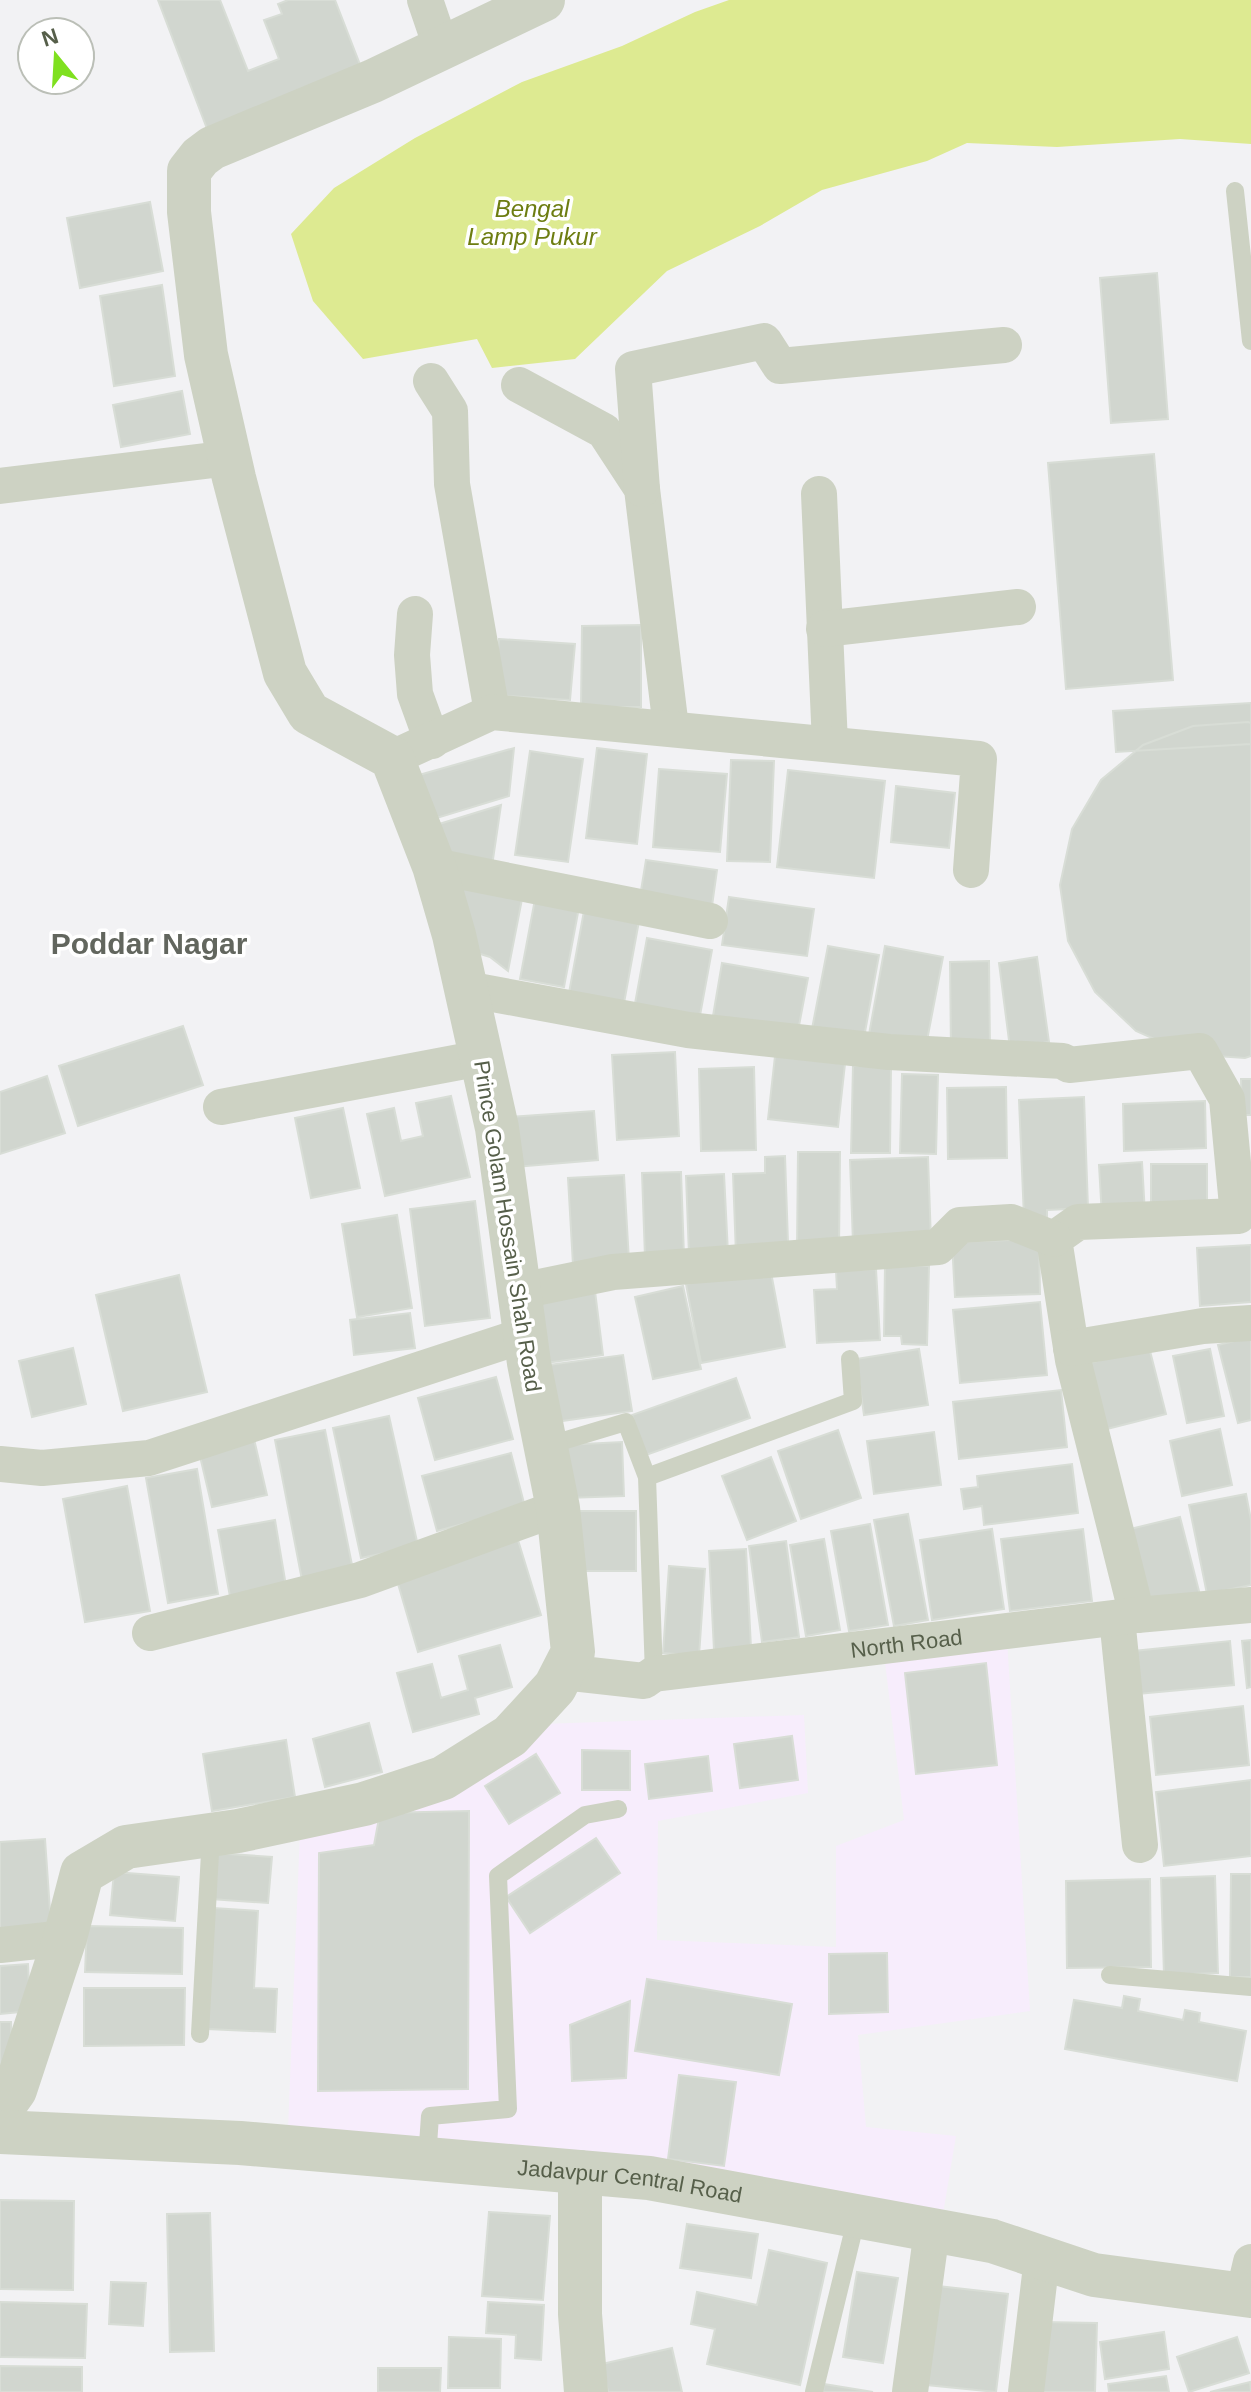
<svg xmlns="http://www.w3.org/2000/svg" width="1251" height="2392" font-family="Helvetica,sans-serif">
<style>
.commercial{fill:#f7edfc}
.water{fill:#ddea91}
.building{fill:#d1d6cf;stroke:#d8ddd6;stroke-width:2}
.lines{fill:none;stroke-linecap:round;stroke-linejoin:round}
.service{stroke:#cdd2c3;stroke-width:18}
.minor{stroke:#cdd2c3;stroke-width:36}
.tertiary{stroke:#cdd2c3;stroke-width:44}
.labels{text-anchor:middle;stroke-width:7;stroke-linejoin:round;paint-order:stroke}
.street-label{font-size:22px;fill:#565f4a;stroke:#fff}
.water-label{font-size:24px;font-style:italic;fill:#6d7d11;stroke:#fff}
.district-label{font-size:30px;font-weight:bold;fill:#62665e;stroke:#fff}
</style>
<rect width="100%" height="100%" fill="#f2f2f4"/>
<path class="commercial" d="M1007,1639L1030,2011L858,2035L866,2127L956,2136L943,2214L288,2130L300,1831L542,1724L804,1715L808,1793L658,1821L657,1940L836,1947V1846L904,1820L885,1662Z"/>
<path class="water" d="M729,0H1251V144L1180,139L1057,147L967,143L927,161L822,190L760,226L667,271L575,359L492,368L477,339L363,359L313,301L291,234L334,188L415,138L522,82L622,46L695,12Z"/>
<path class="building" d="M158,0H220L248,71L279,59L264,20L282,14L278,4L288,0H335L364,75L209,134Z
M150,202L163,271L80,288L67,218Z
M1157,273L1168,419L1111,423L1100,278Z
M162,285L175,376L114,386L100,296Z
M182,391L190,434L121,447L113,405Z
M1154,454L1173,680L1066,689L1048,463Z
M641,625V707H581L582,626Z
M499,639L575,644L570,700L494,695Z
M1251,703V744L1116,752L1113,711Z
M1248,722L1251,723V1056L1245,1058L1188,1054L1136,1031L1095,992L1068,941L1060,885L1072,829L1101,780L1143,745L1193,726Z
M514,748L509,796L430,820L419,775Z
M597,748L647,754L637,844L586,838Z
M530,751L583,759L568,862L515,855Z
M731,760L774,761L770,862L727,861Z
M659,769L727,774L720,852L653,847Z
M788,770L885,781L874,878L777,867Z
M896,786L955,793L949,848L891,842Z
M501,805L492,866L448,856L436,825Z
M646,860L717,870L711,913L639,903Z
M453,882L523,894L508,971L490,957L461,948Z
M536,894L580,902L564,987L520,979Z
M729,897L814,909L807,956L722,945Z
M584,911L639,921L624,1003L569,993Z
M647,938L712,950L699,1021L634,1009Z
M828,946L879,955L863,1043L811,1034Z
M885,946L943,957L925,1051L868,1040Z
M1037,957L1049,1042L1010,1048L999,963Z
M989,961L990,1050L951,1051L950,962Z
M722,963L808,978L798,1031L713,1016Z
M183,1026L203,1085L78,1126L59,1066Z
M675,1052L679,1136L617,1140L612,1055Z
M775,1056L845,1064L838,1127L768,1119Z
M853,1066H891L890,1153H851Z
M754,1067L756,1150L701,1151L699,1069Z
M902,1074L938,1075L936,1154L900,1153Z
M47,1076L65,1133L0,1154V1092Z
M1241,1079H1251V1115H1242Z
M1006,1087L1007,1158L948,1159L947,1088Z
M451,1096L470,1177L385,1196L367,1114L394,1108L401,1141L423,1136L416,1103Z
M1084,1097L1088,1208L1047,1210V1217L1024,1218L1019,1100Z
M1205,1101L1206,1148L1124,1151L1123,1104Z
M343,1108L360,1188L311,1198L295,1118Z
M594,1111L598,1160L515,1167L510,1117Z
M798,1152H840L839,1250H797Z
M785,1156L788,1243L736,1255L733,1174L765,1173V1157Z
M928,1157L931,1241L853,1243L850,1160Z
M1142,1162L1145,1214L1102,1217L1099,1165Z
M1151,1164H1207V1211H1151Z
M681,1172L684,1256L645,1257L642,1173Z
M724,1174L728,1253L689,1255L686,1176Z
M624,1175L629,1261L573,1265L568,1178Z
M475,1201L490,1318L425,1326L410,1209Z
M397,1215L412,1308L357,1317L342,1224Z
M1039,1239L1040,1294L955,1297L952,1242Z
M1251,1245V1302L1200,1306L1197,1248Z
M885,1265L929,1266L927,1345L902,1344L901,1336H884Z
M770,1267L785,1347L701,1363L686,1284Z
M876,1269L880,1340L817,1343L814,1290L837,1289L836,1271Z
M179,1275L207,1392L123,1411L96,1295Z
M683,1286L701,1369L653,1379L635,1297Z
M595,1291L603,1355L538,1364L529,1300Z
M1040,1302L1047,1375L960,1383L953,1310Z
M410,1313L415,1348L354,1355L350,1320Z
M1251,1337V1420L1238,1423L1218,1345Z
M1149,1347L1166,1414L1103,1430L1086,1364Z
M73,1348L86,1404L32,1417L19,1361Z
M919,1349L928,1405L864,1415L856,1359Z
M1210,1349L1224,1416L1187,1423L1173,1356Z
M623,1355L632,1411L555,1422L548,1365Z
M496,1377L513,1439L435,1460L418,1398Z
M736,1378L750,1418L646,1455L632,1415Z
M1061,1390L1067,1447L959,1459L953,1402Z
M389,1416L418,1546L361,1558L333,1428Z
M1220,1429L1232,1485L1182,1496L1170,1441Z
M325,1430L353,1570L302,1580L275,1440Z
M838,1430L861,1498L801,1519L778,1451Z
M934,1432L941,1485L874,1494L867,1441Z
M254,1439L267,1495L212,1507L199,1452Z
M622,1442L624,1496L566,1498L564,1445Z
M511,1453L525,1507L437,1531L422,1476Z
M771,1457L796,1521L747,1540L722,1476Z
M1072,1464L1078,1513L984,1525L982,1506L964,1509L961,1489L978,1487L977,1476Z
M197,1469L218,1594L168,1603L146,1478Z
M127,1486L150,1611L85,1622L63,1499Z
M1246,1494L1251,1520V1585L1207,1594L1189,1505Z
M571,1511H636V1571H571Z
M908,1514L928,1620L894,1626L874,1520Z
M1180,1517L1200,1595L1157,1604L1141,1593L1126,1530Z
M275,1520L287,1592L231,1602L218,1530Z
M870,1524L888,1625L849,1631L831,1531Z
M992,1529L1004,1609L932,1620L920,1540Z
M1083,1529L1092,1601L1010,1611L1001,1539Z
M824,1539L840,1630L806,1636L790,1545Z
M518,1540L541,1615L418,1652L396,1577Z
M786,1541L799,1637L762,1642L749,1546Z
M746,1549L751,1648L714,1650L709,1551Z
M669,1566L705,1569L699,1656L663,1653Z
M1251,1640V1687L1247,1688L1242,1641Z
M1230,1641L1234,1685L1138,1694L1134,1651Z
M500,1645L512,1687L475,1698L479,1714L413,1732L397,1673L432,1664L441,1698L468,1690L459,1656Z
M986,1663L997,1765L916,1774L905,1673Z
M1243,1706L1249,1765L1156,1775L1150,1717Z
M369,1723L382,1772L325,1787L313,1739Z
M792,1736L798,1780L740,1788L734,1744Z
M286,1740L295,1797L212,1811L203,1754Z
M582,1750L630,1751V1790H582Z
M536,1754L560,1793L509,1824L485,1786Z
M708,1756L712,1791L649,1799L645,1764Z
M1251,1780V1856L1164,1866L1156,1792Z
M469,1811L468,2089L318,2091L319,1853L374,1845L380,1813Z
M596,1838L620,1873L530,1933L506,1897Z
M45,1839L51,1925L0,1929V1842Z
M215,1853L272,1857L268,1903L211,1899Z
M114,1872L179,1877L175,1921L110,1915Z
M1231,1874H1251V1977H1230Z
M1215,1876L1218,1973L1164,1975L1161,1878Z
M1150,1879L1151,1967L1067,1968L1066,1881Z
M213,1908L258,1911L254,1988L277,1989L275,2032L207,2029Z
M87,1926L183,1928L182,1974L85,1972Z
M887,1953L888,2012L829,2014V1954Z
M28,1964L30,2011L0,2014V1966Z
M647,1979L792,2004L779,2075L635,2051Z
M84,1988H185L184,2045L84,2046Z
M1124,1996L1140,1999L1138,2011L1183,2020L1185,2010L1200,2013L1199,2022L1246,2031L1237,2081L1065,2049L1074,2000L1122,2008Z
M630,2001L626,2078L572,2081L570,2025Z
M0,2022H11L13,2086H0Z
M679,2075L736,2082L724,2166L668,2159Z
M0,2200L74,2201L73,2290L0,2289Z
M489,2212L550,2216L543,2300L482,2296Z
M210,2213L214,2351L170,2352L167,2214Z
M687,2224L758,2234L751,2278L680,2268Z
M769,2250L827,2263L800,2385L707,2364L715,2329L691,2324L697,2292L757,2305Z
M857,2272L898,2278L883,2363L843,2357Z
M111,2282L146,2283L143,2326L109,2324Z
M938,2286L1008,2294L996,2392L927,2385Z
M0,2302L87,2304L85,2358L0,2357Z
M488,2302L544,2305L541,2360L515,2358L516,2335L486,2333Z
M1042,2322L1097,2323L1095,2392H1040Z
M1164,2332L1169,2369L1105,2379L1100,2342Z
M449,2337L501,2339L500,2388H448Z
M1237,2337L1249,2373L1189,2392L1177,2357Z
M672,2348L682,2392H608L602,2364Z
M0,2366L82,2367V2392H0Z
M378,2368H441L440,2392H378Z
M1166,2376L1169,2392H1109L1108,2384Z
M1250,2382L1251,2392H1210Z
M824,2384L873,2392H823Z"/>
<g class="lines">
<path class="service" d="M1235,191L1251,341
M546,1446L626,1422L647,1477L654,1674
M647,1477L853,1401L850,1359
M1110,1975L1251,1987
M200,2034L211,1835
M427,2159L430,2116L508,2109L498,1876L585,1815L618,1809
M814,2392L857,2216"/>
<g class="minor">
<path d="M425,0L441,47"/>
<path d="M431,381L450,411L452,484L492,712"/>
<path d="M519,385L604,431L642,489L671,728"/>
<path d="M0,486L230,458"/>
<path d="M642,489L633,369L764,341L780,366L1004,345"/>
<path d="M819,494L830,744"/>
<path d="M415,614L412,655L415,694L432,741"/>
<path d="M824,629L1018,607"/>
<path d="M392,758L492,712L979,759L971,870"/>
<path d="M434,866L710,921"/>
<path d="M466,989L688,1030L889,1052L1063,1061L1069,1065L1200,1051L1227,1099L1238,1216L1078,1222L1054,1239L1073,1360L1137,1615"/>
<path d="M221,1107L481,1058"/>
<path d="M520,1291L613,1272L938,1247L960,1225L1011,1222L1054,1239"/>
<path d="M1071,1348L1203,1326L1251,1323"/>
<path d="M0,1464L42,1468L149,1458L525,1335"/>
<path d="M1117,1618L1140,1845"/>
<path d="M150,1633L360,1580L558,1508"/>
<path id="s1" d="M563,1672L644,1681L654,1674L1137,1615L1251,1605"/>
<path d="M0,1945L65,1938"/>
<path d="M1243,2296L1251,2262"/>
<path d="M910,2392L932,2230"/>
<path d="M1026,2392L1042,2258"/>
</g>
<g class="tertiary">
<path d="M0,2111L15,2090L65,1938L82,1873L126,1847L238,1831L364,1804L443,1778L510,1736L555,1687L573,1652L558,1508L529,1363L497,1128L454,935L434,866L392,758L309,713L285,673L234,478L206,355L189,212V171L200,157L212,148L373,81L543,0"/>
<path id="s2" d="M0,2132L240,2143L649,2178L992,2241L1094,2275L1251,2296"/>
<path d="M580,2172V2314L586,2392"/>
</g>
</g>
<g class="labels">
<g class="street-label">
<text transform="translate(508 1226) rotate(81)" y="8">Prince Golam Hossain Shah Road</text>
<text dy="8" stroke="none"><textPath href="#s1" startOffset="348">North Road</textPath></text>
<text dy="8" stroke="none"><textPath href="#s2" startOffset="632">Jadavpur Central Road</textPath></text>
</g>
<g class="water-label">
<text x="532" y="217">Bengal<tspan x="532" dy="28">Lamp Pukur</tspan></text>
</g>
<g class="district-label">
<text x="149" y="954">Poddar Nagar</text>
</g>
</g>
<g transform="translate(56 56) rotate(342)"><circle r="38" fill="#ffffff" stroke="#bbbfb7" stroke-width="2"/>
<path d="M0-6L14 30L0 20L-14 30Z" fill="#7fe01f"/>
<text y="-12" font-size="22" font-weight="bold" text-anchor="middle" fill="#565f4a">N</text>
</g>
</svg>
